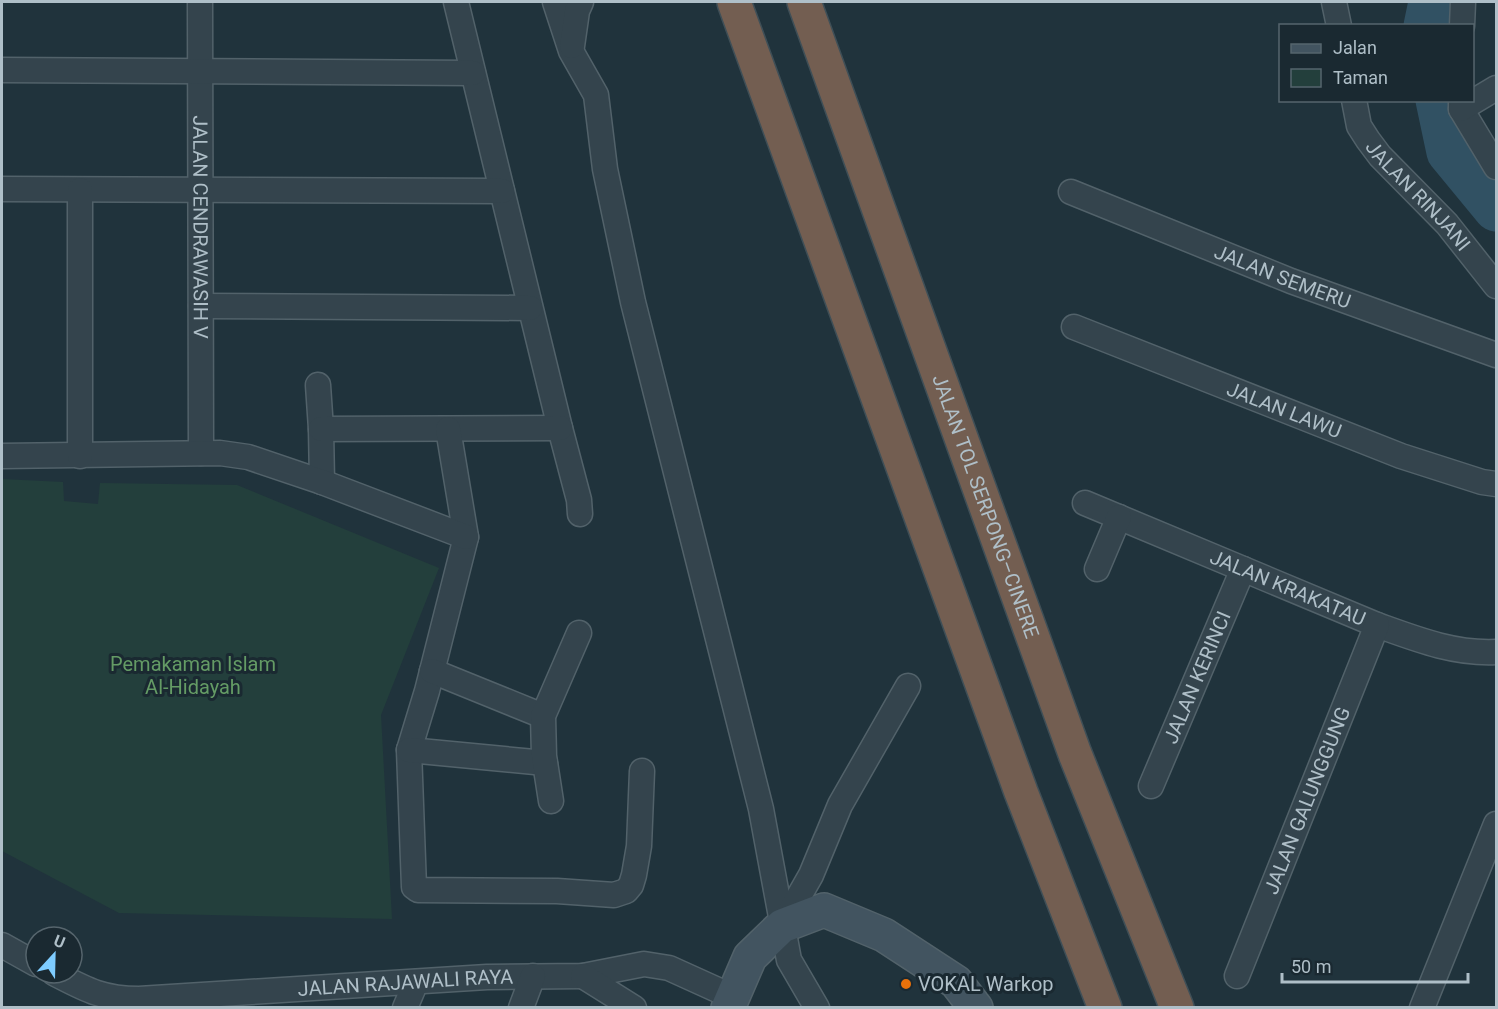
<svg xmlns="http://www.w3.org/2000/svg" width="1498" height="1009" font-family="Roboto,sans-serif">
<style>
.green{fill:#233f3c}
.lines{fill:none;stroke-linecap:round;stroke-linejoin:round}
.river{stroke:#315163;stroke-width:45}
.street-casing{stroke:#52626a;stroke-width:27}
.secondary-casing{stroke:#52626a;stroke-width:36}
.highway-casing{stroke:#3f4f57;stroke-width:36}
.street{stroke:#34444d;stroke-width:24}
.secondary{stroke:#425460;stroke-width:33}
.highway{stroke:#735e51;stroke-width:33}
.food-dot{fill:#e8710a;stroke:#1a2931;stroke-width:2}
.labels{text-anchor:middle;stroke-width:6;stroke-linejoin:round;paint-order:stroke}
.street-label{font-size:20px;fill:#afbfc8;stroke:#1a2931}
.park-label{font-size:20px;fill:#649b65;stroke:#1a2931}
.poi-label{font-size:20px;fill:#afbfc8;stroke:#1a2931;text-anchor:start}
</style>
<rect width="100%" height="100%" fill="#20333c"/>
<path class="green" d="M2,479L63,482L64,501L98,504L100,483L237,485L439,568L381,715L392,919L119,913L2,851Z"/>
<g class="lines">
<path class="river" d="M1426,26L1431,2
M1438,100L1449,152L1496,209"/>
<g class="street-casing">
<g id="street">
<path id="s1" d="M200,2L201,453"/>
<path d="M456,2L560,428L579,500L580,514"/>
<path d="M555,2L571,51L596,95L605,169L633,302L761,809L789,960L817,1008"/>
<path d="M1334,2L1339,26"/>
<path d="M1462,26L1463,2"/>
<path d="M572,46L577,11L581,2"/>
<path d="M2,70L473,73"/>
<path id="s2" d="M1354,100L1359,126L1368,140L1380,156L1447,224L1496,286"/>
<path d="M1461,100V109L1496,167"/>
<path d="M1461,109L1496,88"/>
<path d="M2,189L502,191"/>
<path id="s3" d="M1071,192L1291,281L1496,355"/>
<path d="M201,306L530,308"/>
<path id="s4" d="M1074,327L1401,456L1482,482L1496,484"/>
<path d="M318,385L321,429L322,482"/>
<path d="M321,429L560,428"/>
<path d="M448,429L466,537L427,691L409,750L414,887L418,890L557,891L614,895L626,891L631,885L634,875L639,846L642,771"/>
<path d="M2,456L220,453L248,457L322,482L466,537"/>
<path d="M80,456V190"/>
<path id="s5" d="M1085,503L1377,625C1416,639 1454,654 1496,652"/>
<path d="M1097,569L1119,517"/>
<path d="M432,671L543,716"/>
<path d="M409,750L545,763"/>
<path id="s6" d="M1151,786L1243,569"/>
<path d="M551,801L544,756L543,716L579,633"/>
<path d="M782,926L811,875L840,805L908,686"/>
<path d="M2,945L36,964"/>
<path id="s7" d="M54,973C85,989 102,999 139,999L487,977L583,976L644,964L669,968L733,997"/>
<path d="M583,976L634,1008"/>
<path id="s8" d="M1237,976L1377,625"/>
<path d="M405,1008L416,982"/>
<path d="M521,1008L533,976"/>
<path d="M1422,1008L1496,824"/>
</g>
</g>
<g class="secondary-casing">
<path id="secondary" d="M728,1008L750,957L782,926L824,910L884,935L956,982L976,1008"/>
</g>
<g class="highway-casing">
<g id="highway">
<path d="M734,2L1021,792L1105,1008"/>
<path id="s9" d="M804,2L1075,754L1177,1008"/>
</g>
</g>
<use href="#street" class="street"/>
<use href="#secondary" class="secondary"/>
<use href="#highway" class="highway"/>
</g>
<circle class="food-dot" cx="906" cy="984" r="6"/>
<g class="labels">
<g class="street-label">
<text dy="7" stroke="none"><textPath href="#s2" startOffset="118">JALAN RINJANI</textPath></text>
<text dy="7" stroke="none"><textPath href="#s1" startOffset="225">JALAN CENDRAWASIH V</textPath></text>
<text dy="7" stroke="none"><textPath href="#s3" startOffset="228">JALAN SEMERU</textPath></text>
<text dy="7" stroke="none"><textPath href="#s4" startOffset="226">JALAN LAWU</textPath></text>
<text dy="7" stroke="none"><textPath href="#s9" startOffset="536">JALAN TOL SERPONG–CINERE</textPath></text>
<text dy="7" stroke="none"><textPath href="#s5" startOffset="220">JALAN KRAKATAU</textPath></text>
<text dy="7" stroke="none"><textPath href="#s6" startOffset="118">JALAN KERINCI</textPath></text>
<text dy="7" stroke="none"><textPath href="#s8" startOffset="189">JALAN GALUNGGUNG</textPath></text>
<text dy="7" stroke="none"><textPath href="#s7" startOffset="357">JALAN RAJAWALI RAYA</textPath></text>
</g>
<g class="park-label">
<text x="193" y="671">Pemakaman Islam<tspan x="193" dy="23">Al-Hidayah</tspan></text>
</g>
<g class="poi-label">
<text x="918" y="991">VOKAL Warkop</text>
</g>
</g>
<rect width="1498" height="1009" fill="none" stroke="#afbfc8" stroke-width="6"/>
<rect x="1279" y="24" width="195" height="78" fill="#1a2931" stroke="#56656d" stroke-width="1.5"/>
<rect x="1291" y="44" width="30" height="9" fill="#425460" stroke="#56656d" stroke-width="1.5"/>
<text x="1333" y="54" font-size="18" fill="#afbfc8">Jalan</text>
<rect x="1291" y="69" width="30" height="18" fill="#233f3c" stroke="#56656d" stroke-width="1.5"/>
<text x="1333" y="84" font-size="18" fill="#afbfc8">Taman</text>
<g transform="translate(54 955) rotate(22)"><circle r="28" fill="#1a2931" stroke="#56656d" stroke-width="1.5"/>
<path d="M0-4.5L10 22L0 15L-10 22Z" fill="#7eccff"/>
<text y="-9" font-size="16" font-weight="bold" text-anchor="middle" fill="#afbfc8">U</text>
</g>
<path d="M1282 973v9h186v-9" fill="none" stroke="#afbfc8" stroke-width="3"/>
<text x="1291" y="973" font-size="18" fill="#afbfc8" stroke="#1a2931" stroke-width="4.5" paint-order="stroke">50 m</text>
</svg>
